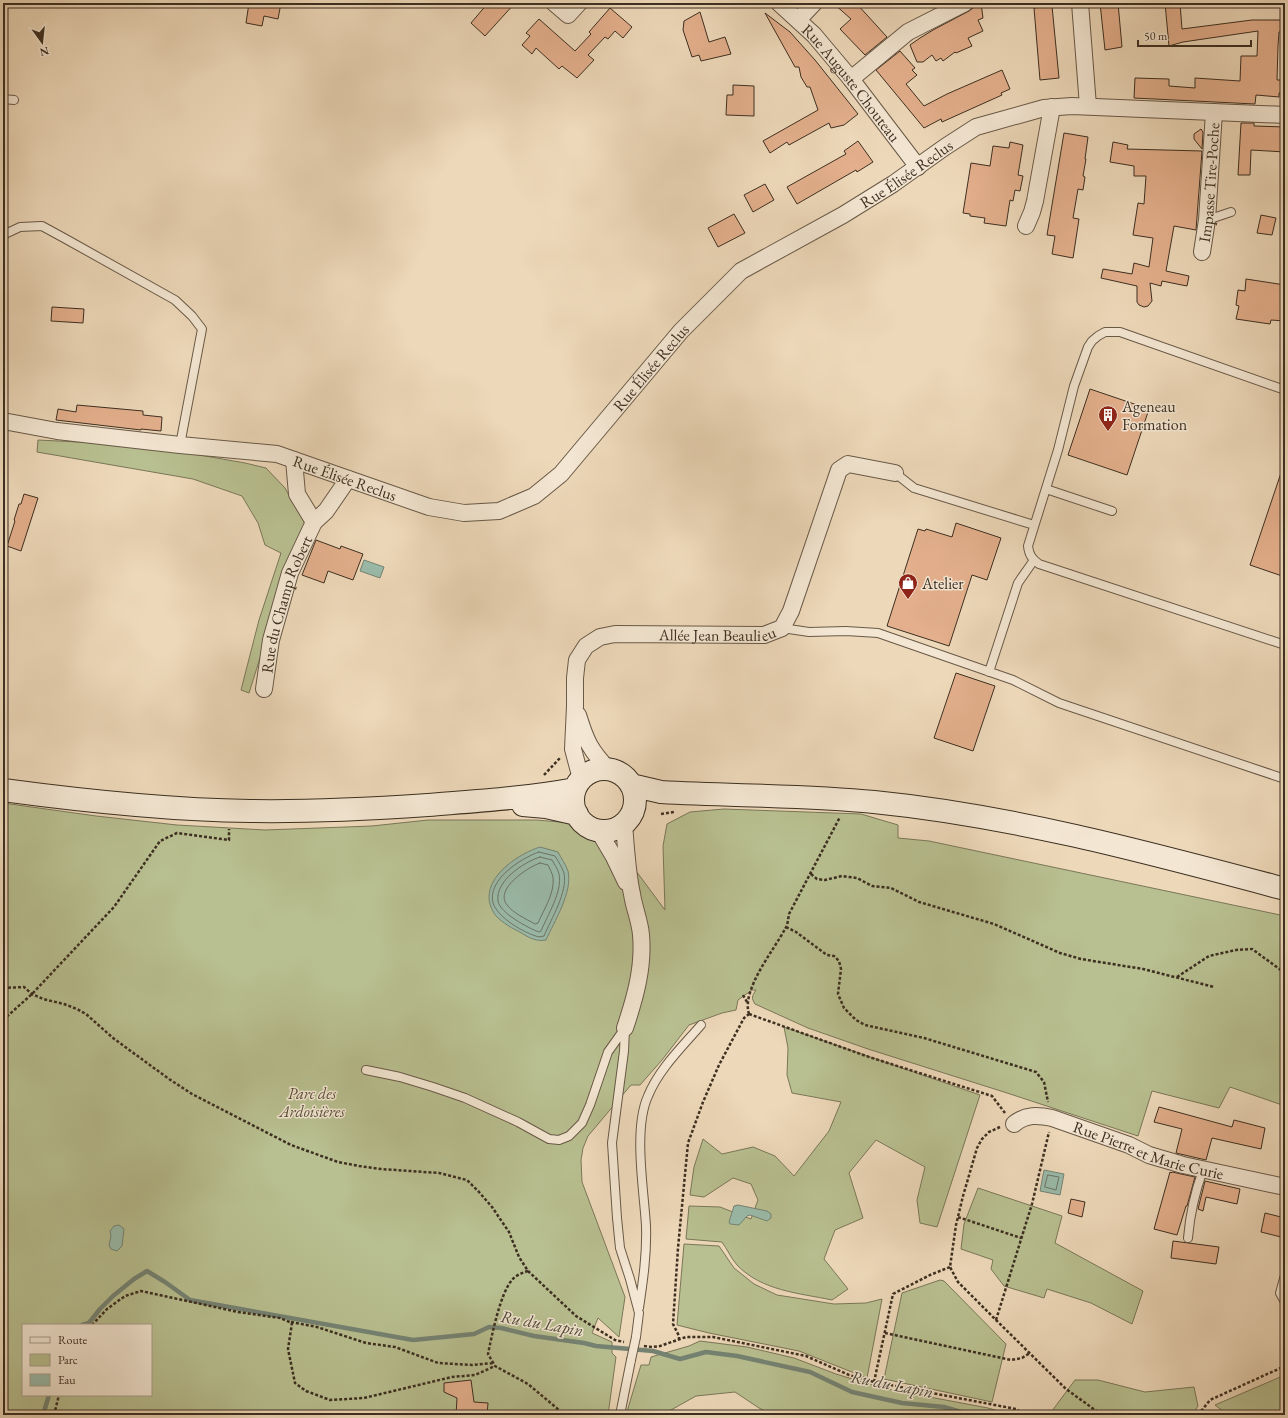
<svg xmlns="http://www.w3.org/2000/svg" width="1288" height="1418" font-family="'EB Garamond',serif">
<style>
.green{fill:#b8bf90;stroke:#7a7758;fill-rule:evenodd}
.water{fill:#9abbaa;stroke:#758373}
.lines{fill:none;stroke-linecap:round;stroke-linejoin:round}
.shore{stroke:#6c7566;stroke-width:1}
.stream{stroke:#758373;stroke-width:4.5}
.building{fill:#e3af8c;stroke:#3d2f21}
.lane-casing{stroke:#695947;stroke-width:10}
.street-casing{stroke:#695947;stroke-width:18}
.secondary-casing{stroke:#3d2f21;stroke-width:24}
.path{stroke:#3d2f21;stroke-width:2.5;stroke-dasharray:3 2;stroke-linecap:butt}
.lane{stroke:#f3e6d2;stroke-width:8}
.street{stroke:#f3e6d2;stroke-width:16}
.secondary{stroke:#f3e6d2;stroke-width:22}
.lane-bridge-casing{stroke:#695947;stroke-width:10;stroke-linecap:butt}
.lane-bridge{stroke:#f3e6d2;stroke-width:8}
.labels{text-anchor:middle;stroke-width:3;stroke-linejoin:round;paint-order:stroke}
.street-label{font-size:16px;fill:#3d2f21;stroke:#f3e6d2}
.poi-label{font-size:16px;fill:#3d2f21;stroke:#f3e6d2;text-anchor:start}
.park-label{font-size:16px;font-style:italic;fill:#564c37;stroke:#f3e6d2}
.water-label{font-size:17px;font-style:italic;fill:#504b3c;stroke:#f3e6d2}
</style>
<rect width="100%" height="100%" fill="#edd8b9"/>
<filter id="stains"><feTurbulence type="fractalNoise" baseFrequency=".005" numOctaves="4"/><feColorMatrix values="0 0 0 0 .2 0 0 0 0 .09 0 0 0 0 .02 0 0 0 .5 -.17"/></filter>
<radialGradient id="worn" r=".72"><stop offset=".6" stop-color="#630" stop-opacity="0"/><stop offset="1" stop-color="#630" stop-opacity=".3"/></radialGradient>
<path class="green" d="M38,440L119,444L194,454L245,463L266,468L285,488L306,525L289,566L249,693L241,690L259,620L281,553L265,545L258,523L242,496L193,479L37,452Z
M3,803L96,816L177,825L265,830L372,826L428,820H536L585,824L606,837L619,848L665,910L663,846L667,824L690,812L724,809L861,814L898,825V838L929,841L1285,916V1106L1230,1087L1219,1108L1152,1091L1138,1136L1004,1092L868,1049L808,1028L755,1004C751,998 752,996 756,990H752L738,1000L736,1010L722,1013L689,1025L662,1060L640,1085H631L588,1136L583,1148L581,1160L582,1182L625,1297L619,1337L598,1318L592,1333L612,1342V1353L616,1357L608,1415H3ZM23,1325H151V1395H23Z
M784,1027L980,1095L937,1227L920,1223L917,1200L925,1167L876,1140L849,1173L863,1218L835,1230L824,1259L848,1289L832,1300C799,1293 762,1291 737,1265C731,1258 727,1249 722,1242L686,1239L689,1206L720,1207L751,1219L758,1200L751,1184L733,1178L704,1197L690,1195L694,1167L703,1139L722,1154L753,1147L775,1156L794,1176L829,1131L841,1102L792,1093L787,1075L788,1048Z
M978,1188L1062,1216L1055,1243L1143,1291L1132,1324L1091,1303L1047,1289L1044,1298L1004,1286L991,1269L993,1260L961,1249L964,1224Z
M684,1244L719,1246L734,1268L754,1284L777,1295L834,1304L866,1303L882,1299L867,1378L799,1351L709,1333L677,1325Z
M940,1280L944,1281L1006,1344L992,1402L884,1379L902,1293Z
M700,1341L747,1347L794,1358L836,1374L882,1388L988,1408L1013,1415H773L759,1408L735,1392L696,1396L662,1415H626L641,1365H649L651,1357L689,1346Z
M1285,1375V1415H1228L1215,1405Z
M1075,1380H1098L1145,1392L1194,1387L1198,1406L1192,1415H1049Z"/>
<path class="water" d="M364,560L384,567L380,578L360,571Z
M540,847L558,852C561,858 566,865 568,871C573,892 554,922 546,940C535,942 528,937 518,931C511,928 497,919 494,913C475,883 515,855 540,847Z
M1044,1170L1064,1174L1060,1195L1040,1191Z
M738,1205L767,1211L771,1214V1218L767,1221L750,1215L747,1216L739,1225L730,1224L729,1222L734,1206Z
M119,1225L124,1229L122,1246L117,1251L111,1249L109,1245L111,1236L110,1231L114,1226Z"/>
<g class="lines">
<path class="shore" d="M539,852L555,856C558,861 562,867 564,873C568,892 551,919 544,936L539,937C524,933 498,918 493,903C487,880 521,858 539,852Z
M540,857L552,860C554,864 558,869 559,874C563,891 547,916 541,931L539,932C528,928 500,913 498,901C495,881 524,862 540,857Z
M540,863L548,865C550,869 552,873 553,877C555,893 544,909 538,923L535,924C526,919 513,913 507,905C494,889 528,867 540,863Z
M1048,1175L1059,1177L1056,1190L1045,1187Z"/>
<path class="stream" d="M82,1325L89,1323L100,1309L113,1296L134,1279L147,1271L165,1282L190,1300L413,1340L474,1334L489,1327L501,1328L534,1336L584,1343L596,1346L653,1351L680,1359L706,1352L737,1356L810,1372L852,1392L902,1403L944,1407L971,1415
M43,1415L49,1395"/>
</g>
<path class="building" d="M249,3H281L278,19L264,16L262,26L246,23Z
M488,3H515L485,36L471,23Z
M833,3H856L887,37L865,55L840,29L851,19Z
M974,3H981L983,18L978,20L983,31L968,38L972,46L956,53L955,52L943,61L941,58L936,61L932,55L923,62H917L910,45L920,38L933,30L969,11L973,8Z
M1100,3H1118L1122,47L1105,50Z
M1165,3H1180L1182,29L1252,20H1285V32H1279L1278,46L1277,80H1283L1282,93H1279V97L1256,95L1255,104L1134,98L1135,78L1169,79V86L1195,88V78L1240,81L1241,56H1257L1258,31L1183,42L1169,46Z
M1052,6L1059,78L1040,80L1034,8Z
M610,8L632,27L623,38L615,31L608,39L605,37L588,55L594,60L577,78L562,66L559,69L536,48L532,54L522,45L530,36L526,33L539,19L575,51L591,34L589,32Z
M700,12L709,42L725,37L731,54L701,61L699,55L692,57L683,30L684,21Z
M765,13L790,32L815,60L858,114L844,125L831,128L829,123L789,145L787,142L770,153L763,141L818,110L810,87H807L801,77L799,67H795Z
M900,51L915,68L912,70L917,75L906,84L924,106L947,94L1002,70L1010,89L1001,93L1002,95L942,122L941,119L924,128L876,70Z
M733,85L754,86V116L726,115L727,95H733Z
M1241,123H1254V126L1285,127V152L1251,150L1250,175H1238Z
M1201,129L1203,132L1202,149L1194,139V134Z
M1064,133L1088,137L1085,159H1086L1083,176L1085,177L1083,190L1078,189L1073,218L1079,219L1073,258L1052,254L1055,236L1047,235Z
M858,141L873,162L857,172L856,170L797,204L787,187L846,154L844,151Z
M1010,142L1023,145L1018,175L1023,176L1020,191L1015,190L1013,201L1010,200L1006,226L984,223L985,218L970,216V214L963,213L971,163L990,166L993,146L1009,148Z
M1113,142L1128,145L1127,149L1202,151L1196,230L1174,226L1166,271L1189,276L1187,286L1162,281L1161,286L1150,283L1152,301L1148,306L1144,307L1139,305L1137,302V286L1101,278L1103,269L1132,274L1134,263L1149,267L1153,238L1133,235L1138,203L1144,204L1146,176H1134V166L1110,162Z
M765,184L774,200L753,212L744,195Z
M734,214L745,233L718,247L708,228Z
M1261,215L1276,218L1272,235L1257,233Z
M1246,279L1285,285V321L1271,320L1270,324L1236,319L1239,306L1236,305L1238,290L1245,291Z
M52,307L84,309L83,323L51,321Z
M1090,389L1149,409L1127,475L1068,455Z
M77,405L143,411V415L162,417L161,431L141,429V430L56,420L58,409L76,412Z
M1283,467L1285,468V577L1250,565Z
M24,494L38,498L21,551L7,546L15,521L14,520L19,504H21Z
M956,523L1001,538L987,580L972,575L949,646L887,626L918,529L925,531L926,529L952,537Z
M316,540L340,549L341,546L363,554L353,580L328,571L324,583L302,575Z
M956,673L995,686L973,751L934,738Z
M1159,1107L1232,1127L1234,1120L1265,1128L1261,1149L1212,1138L1206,1160L1176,1153L1182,1129L1154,1122Z
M1170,1172L1171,1173L1172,1172L1195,1177L1187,1206H1186L1177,1235L1154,1229Z
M1205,1181L1240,1189L1237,1204L1206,1197L1203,1211L1198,1209Z
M1071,1199L1085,1202L1082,1217L1068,1213Z
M1265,1213L1285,1218V1238L1261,1232Z
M1173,1241L1219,1247L1216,1264L1171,1258Z
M471,1380L474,1402L488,1403L487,1415H456L457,1398L444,1392V1383Z"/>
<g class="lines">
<g class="lane-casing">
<path id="lane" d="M3,99L14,100
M1207,220L1231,212
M3,235L20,227L42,226L64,238L175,300L192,316L202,329L180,445
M1285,390L1120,332H1105L1098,336L1092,341L1088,347L1074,386L1058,450L1028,546C1029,555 1032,559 1039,564L1285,645
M895,473L914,488L1034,525
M1046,489L1112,511
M782,628L809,632L846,631L878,633L1013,680L1059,703L1285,779
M989,672L1018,583L1034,560
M625,1029L624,1051L612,1143L617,1218L620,1248L630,1279L639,1313L636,1337
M366,1070L400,1077L433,1087L465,1098L518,1122L549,1139L559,1140L569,1136L582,1123L590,1105L608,1052L625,1028
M1188,1238C1190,1214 1195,1192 1203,1170
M1285,1275L1280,1293L1285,1302
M639,1308C643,1281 647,1254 646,1226C644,1190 633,1129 648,1096C659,1069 682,1047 701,1025
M620,1415L631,1360"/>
</g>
<g class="street-casing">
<g id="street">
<path d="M554,3L568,15L579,3"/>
<path id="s1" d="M779,3L814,35L851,79L918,167"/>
<path d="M1080,3L1088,106"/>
<path d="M798,20L814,3"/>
<path d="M851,79L908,32L965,3"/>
<path d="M1026,226L1032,212L1035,201L1052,107"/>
<path id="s2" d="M1202,252L1207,220L1214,112"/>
<path id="s3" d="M3,421L57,431L180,445L277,454L429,507L464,513L499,511L534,496L561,474L681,331L741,271L843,215L893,184L945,147L976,127L1044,108L1072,106L1285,115"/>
<path d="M294,460L297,494L314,522"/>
<path id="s4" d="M264,689L271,640L290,573L314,522L326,511L348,479"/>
<path d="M578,715C586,741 590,750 609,770"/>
<path id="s5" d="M581,779L573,749L575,706V678L577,660L586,646L600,637L615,634L764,635L782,628L791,611L839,470L848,464L895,473"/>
<path d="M624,824C626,847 627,871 632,894C634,908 640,921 641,935C644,967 635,998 625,1028"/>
<path d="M598,830L614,857L626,882"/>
<path id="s6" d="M1014,1124C1026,1114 1038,1115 1052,1118L1129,1145L1149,1155L1183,1165L1285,1187"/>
</g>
</g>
<g class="secondary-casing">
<path id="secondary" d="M573 800a31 31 0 1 1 62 0a31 31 0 1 1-62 0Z
M631,785L661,792C732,796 804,795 874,802C1014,816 1150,853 1285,889
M3,790C85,801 167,810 250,811C309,812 369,809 428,805C477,801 527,798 575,789
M523,805L546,807L577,814"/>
</g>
<path class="path" d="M544,775L560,758
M661,814L674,812
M811,874L817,879L825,880L842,876L849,877L857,878L872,886L891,888L919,902L994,924L1060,953L1081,959L1143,969L1214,987
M786,927L796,932L827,955L834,956L839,961L841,969L838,994L844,1008L856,1020L865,1025L924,1038L1036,1072L1044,1082L1048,1102
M1177,977L1209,956L1236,950L1252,949L1285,973
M3,988L24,987L32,994L43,999L64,1004L77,1009L86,1014L113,1038L169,1079L192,1094L291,1145L338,1162L359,1166L381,1169L439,1173L467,1180L479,1192L492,1207L509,1232L519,1257L528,1271L576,1316L615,1340L624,1342
M743,995L747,1002
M749,1014L869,1057L992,1096L1005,1113
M749,1014C741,990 774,950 785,929C788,925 788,919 789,914L840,817
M3,1020L32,994L114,907L160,841L177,833L229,840V829
M1000,1127L989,1132L982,1139L977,1148L963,1196L956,1225L950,1267L958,1282L996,1320L1066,1389L1102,1415
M958,1217L1021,1238
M528,1271C522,1273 516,1275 512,1280C500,1294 492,1335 488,1354L495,1366L528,1384L559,1410L560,1415
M996,1320L1032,1204L1049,1132
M291,1322L317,1327L366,1343L395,1347L438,1363L472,1365L494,1363
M92,1325L107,1309L125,1296L141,1291L238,1312L280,1318L292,1323L288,1349L295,1383L306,1391L330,1400L364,1398L452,1377L475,1375L495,1366
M885,1333L1011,1360L1022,1358L1030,1353
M679,1340V1336L673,1324L678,1248L688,1143L703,1102L719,1065L744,1018L749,1014
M644,1346L652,1347L660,1346L686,1337H713L806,1356L849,1375L874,1382L1016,1409L1025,1415
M874,1382L893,1294L930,1275L950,1267
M54,1415L59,1395
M1198,1415L1210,1400L1285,1366"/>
<use href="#lane" class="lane"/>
<use href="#street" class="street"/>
<use href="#secondary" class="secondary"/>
<g class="lane-bridge-casing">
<path id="lane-bridge" d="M631,1360L636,1337"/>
</g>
<use href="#lane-bridge" class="lane-bridge"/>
</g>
<defs>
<g id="building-pin" transform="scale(1)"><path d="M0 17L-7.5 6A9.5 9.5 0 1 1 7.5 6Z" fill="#8f2418" stroke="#f3e6d2"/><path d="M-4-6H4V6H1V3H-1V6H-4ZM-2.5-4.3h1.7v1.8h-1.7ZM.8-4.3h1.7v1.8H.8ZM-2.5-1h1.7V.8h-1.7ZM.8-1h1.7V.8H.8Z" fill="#fff"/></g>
<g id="shop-pin" transform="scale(1)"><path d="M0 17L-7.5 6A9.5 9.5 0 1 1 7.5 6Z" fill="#8f2418" stroke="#f3e6d2"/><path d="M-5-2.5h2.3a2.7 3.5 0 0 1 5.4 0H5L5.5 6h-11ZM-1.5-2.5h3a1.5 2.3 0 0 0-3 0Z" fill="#fff"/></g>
</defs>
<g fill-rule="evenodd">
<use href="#building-pin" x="1108" y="415"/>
<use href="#shop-pin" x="908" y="583"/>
</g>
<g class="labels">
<g class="street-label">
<text dy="6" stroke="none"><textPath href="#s1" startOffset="108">Rue Auguste Chouteau</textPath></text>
<text dy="6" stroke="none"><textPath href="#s3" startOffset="1044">Rue Élisée Reclus</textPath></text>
<text dy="6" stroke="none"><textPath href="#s2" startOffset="70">Impasse Tire-Poche</textPath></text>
<text dy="6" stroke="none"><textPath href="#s3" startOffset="720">Rue Élisée Reclus</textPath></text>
<text dy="6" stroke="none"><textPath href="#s3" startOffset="348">Rue Élisée Reclus</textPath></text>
<text dy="6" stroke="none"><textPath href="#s4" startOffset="88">Rue du Champ Robert</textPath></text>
<text dy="6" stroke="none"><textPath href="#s5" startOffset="271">Allée Jean Beaulieu</textPath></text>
<text dy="6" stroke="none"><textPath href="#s6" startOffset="142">Rue Pierre et Marie Curie</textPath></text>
</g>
<g class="poi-label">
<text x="1122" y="412">Ageneau<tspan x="1122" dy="18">Formation</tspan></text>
<text x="922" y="589">Atelier</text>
</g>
<g class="park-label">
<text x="312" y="1099">Parc des<tspan x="312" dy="18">Ardoisières</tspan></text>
</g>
<g class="water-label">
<text transform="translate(542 1323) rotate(10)" y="6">Ru du Lapin</text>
<text transform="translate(892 1384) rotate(11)" y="6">Ru du Lapin</text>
</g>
</g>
<rect width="1288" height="1418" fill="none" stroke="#edd8b9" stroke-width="16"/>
<rect x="4" y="4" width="1280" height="1410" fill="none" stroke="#3d2f21" stroke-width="2"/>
<rect x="8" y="8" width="1272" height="1402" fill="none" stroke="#3d2f21"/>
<rect x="22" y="1324" width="130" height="72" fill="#f3e6d2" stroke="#aa9d8b"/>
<rect x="30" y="1337" width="20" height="6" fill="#f3e6d2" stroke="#aa9d8b"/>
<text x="58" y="1344" font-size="12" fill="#3d2f21">Route</text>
<rect x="30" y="1354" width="20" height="12" fill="#b8bf90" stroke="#aa9d8b"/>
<text x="58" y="1364" font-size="12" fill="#3d2f21">Parc</text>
<rect x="30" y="1374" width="20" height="12" fill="#9abbaa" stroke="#aa9d8b"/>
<text x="58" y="1384" font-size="12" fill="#3d2f21">Eau</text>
<g transform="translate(42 42) rotate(165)" stroke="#f3e6d2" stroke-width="3" paint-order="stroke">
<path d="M0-3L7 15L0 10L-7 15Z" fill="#3d2f21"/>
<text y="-6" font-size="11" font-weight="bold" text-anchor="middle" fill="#3d2f21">N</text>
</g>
<path d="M1138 40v6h113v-6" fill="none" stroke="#3d2f21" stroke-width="2"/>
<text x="1144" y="40" font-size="12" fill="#3d2f21" stroke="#f3e6d2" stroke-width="3" paint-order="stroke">50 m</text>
<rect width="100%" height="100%" filter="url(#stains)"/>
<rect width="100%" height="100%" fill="url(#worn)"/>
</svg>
